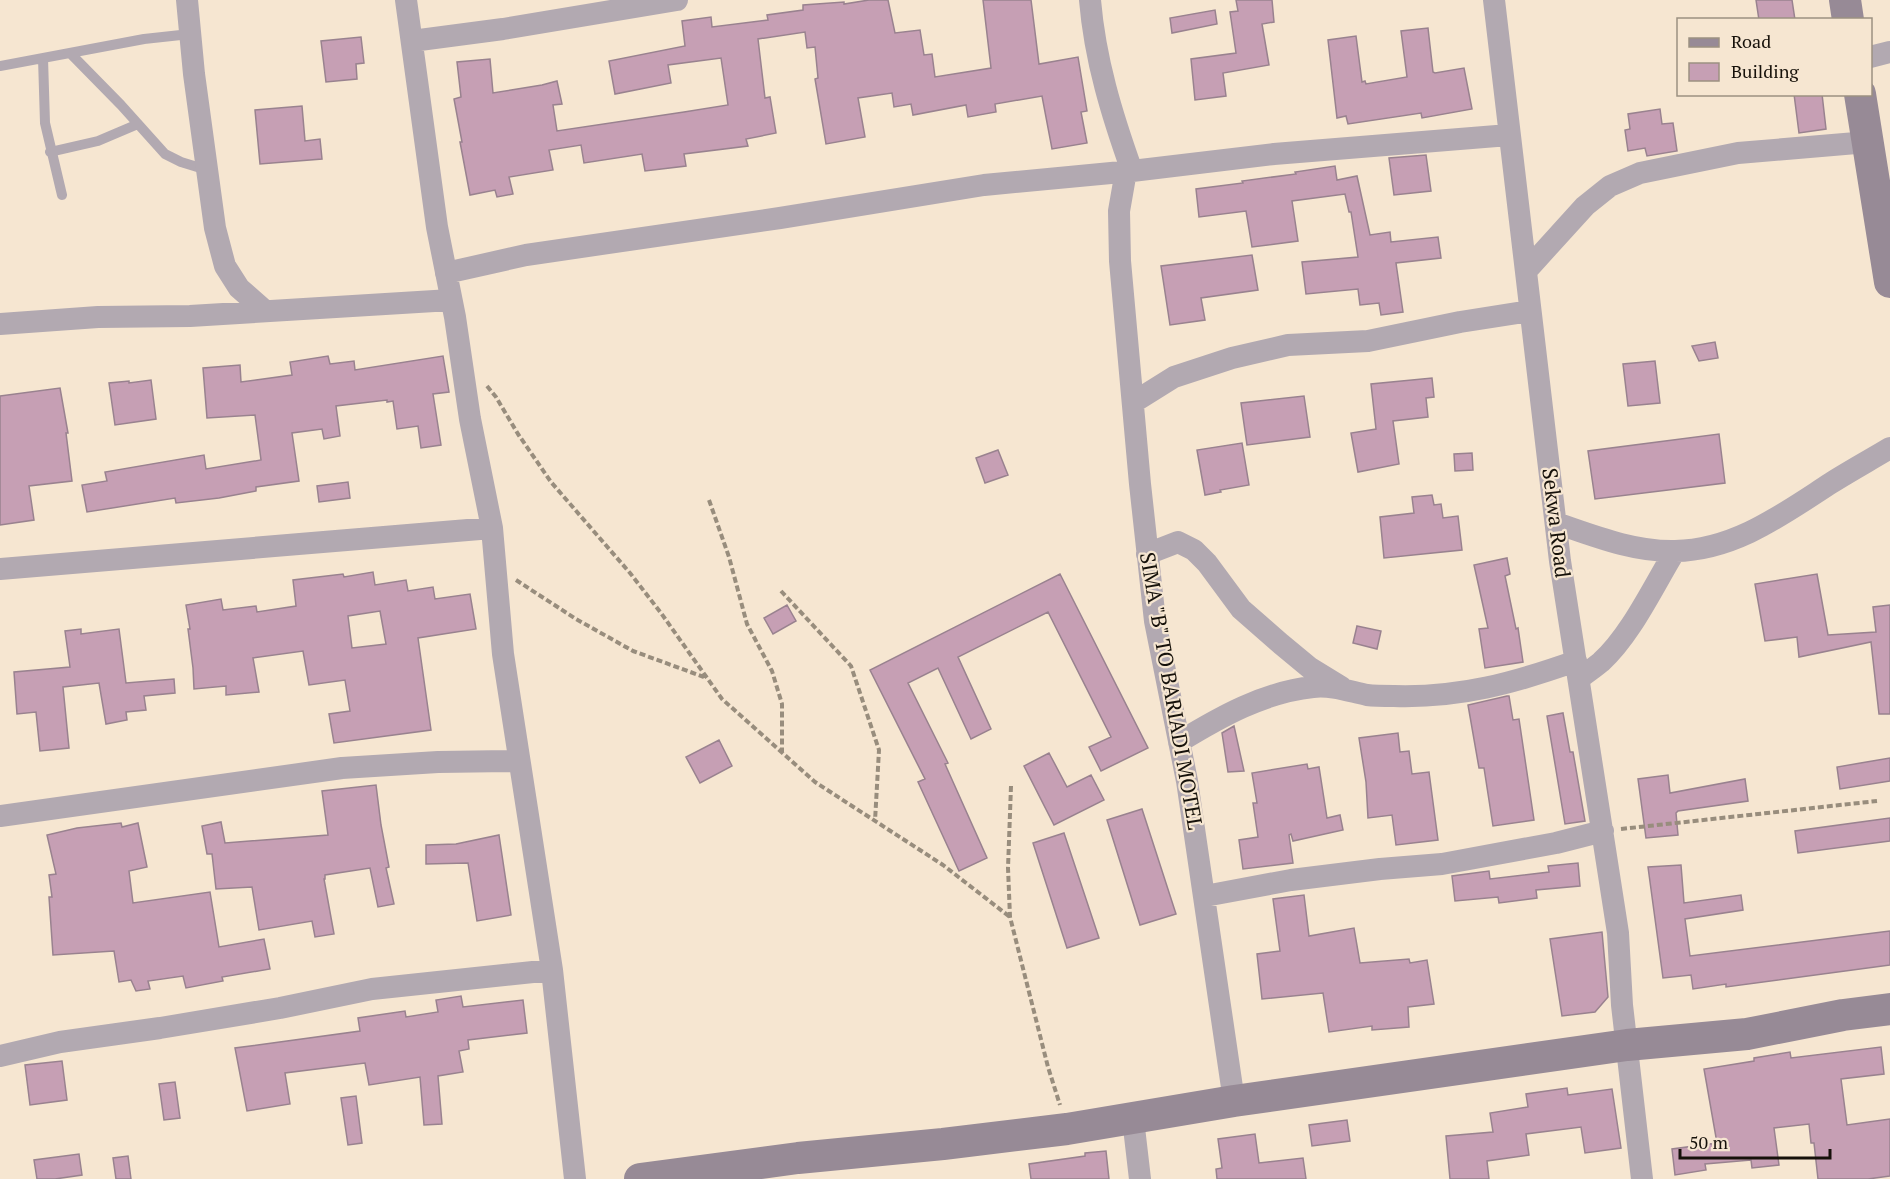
<svg xmlns="http://www.w3.org/2000/svg" width="1890" height="1179" font-family="'PT Serif',serif">
<style>
.building{fill:#c69fb4;stroke:#99828f;stroke-width:1.5;fill-rule:evenodd}
.lines{fill:none;stroke-linecap:round;stroke-linejoin:round}
.path{stroke:#988d7d;stroke-width:4;stroke-dasharray:6 3;stroke-linecap:butt}
.lane{stroke:#b2a9b1;stroke-width:10}
.street{stroke:#b2a9b1;stroke-width:22}
.secondary{stroke:#978a96;stroke-width:32}
.labels{text-anchor:middle;stroke-width:4.5;stroke-linejoin:round;paint-order:stroke}
.street-label{font-size:21px;fill:#16110a;stroke:#f6e6d1}
</style>
<rect width="100%" height="100%" fill="#f6e6d1"/>
<path class="building" d="M869,0H888L895,33L920,30L924,55L932,54L935,77L991,68L983,0H1031L1039,64L1078,57L1087,111L1081,112L1087,143L1052,149L1042,96L995,104L996,112L968,117L966,105L913,115L911,104L894,107L892,93L858,98L865,137L826,144L815,79L818,78L815,47L807,48L805,32L758,39L765,98L770,97L776,133L746,139L748,146L684,154L686,166L645,171L642,154L584,163L581,145L549,150L553,170L509,177L513,194L497,197L495,190L470,195L460,142H462L454,99L461,97L457,62L490,59L493,93L542,85L557,81L562,104L553,105L557,131L684,112L728,105L721,58L668,65L671,83L615,94L609,61L685,46L682,21L711,17L712,27L768,20L767,15L803,10V5L844,2V4Z
M1236,0H1272L1274,22L1262,24L1269,65L1223,73L1226,96L1195,100L1191,59L1236,53L1230,12L1238,11Z
M1756,0H1792L1795,20H1759Z
M1215,10L1217,24L1172,33L1170,18Z
M1428,28L1433,72L1435,73L1464,68L1472,109L1422,118L1421,113L1348,124L1346,116L1337,118L1328,40L1356,36L1362,82L1365,81L1366,84L1407,77L1401,31Z
M361,37L364,63L356,64L357,79L326,82L321,41Z
M1794,94H1822L1826,129L1799,133Z
M302,106L305,141L320,139L322,159L260,164L255,110Z
M1660,109L1662,124L1673,123L1677,151L1647,156L1645,148L1628,151L1625,130L1630,129L1628,114Z
M1426,155L1431,191L1394,195L1389,158Z
M1335,166L1337,180L1357,176L1370,235L1390,232L1391,242L1438,237L1441,258L1396,263L1403,312L1381,315L1379,303L1360,305L1358,289L1306,294L1302,262L1358,257L1351,212H1349L1345,194L1292,201L1298,241L1252,247L1246,211L1199,217L1196,189L1243,183L1242,181L1296,174L1295,172Z
M1252,255L1258,290L1201,298L1205,320L1170,325L1161,266Z
M1715,342L1718,358L1699,361L1692,346Z
M328,356L330,364L354,361L355,370L443,356L449,392L433,394L441,445L421,448L418,426L397,429L393,401L387,402V400L336,406L340,436L324,439L322,429L292,433L299,481L256,487V491L219,498L176,503L175,498L87,512L82,485L107,481L105,472L204,455L206,469L261,460L255,415L207,418L203,368L240,365L241,382L292,375L290,362Z
M1655,361L1660,403L1628,406L1623,364Z
M1432,378L1434,397L1426,398L1428,417L1393,421L1399,464L1358,472L1351,433L1376,429L1371,384Z
M151,380L156,419L115,425L109,383L129,381V383Z
M60,388L68,433H66L72,481L29,486L34,520L0,525V396Z
M1304,396L1310,437L1247,445L1241,403Z
M1719,434L1725,483L1595,499L1588,451Z
M1242,443L1249,485L1220,490L1221,492L1205,495L1197,450Z
M998,450L1008,475L985,483L976,458Z
M1472,453L1473,470L1455,471L1454,454Z
M348,482L350,498L319,502L317,486Z
M1432,495L1434,505L1441,504L1443,518L1458,516L1462,550L1384,558L1380,517L1414,513L1412,497Z
M1507,558L1510,574L1505,576L1516,629L1518,628L1523,662L1485,668L1479,629L1488,628L1474,565Z
M373,572L375,585L406,580L408,591L433,587L435,599L470,594L476,629L418,638L431,730L334,743L329,714L350,711L345,680L309,685L303,651L253,658L259,692L226,695V686L194,689L193,668L188,629H190L186,605L221,599L223,610L256,606L257,612L296,606L293,580L343,574L344,577ZM380,611L386,644L352,648L348,616Z
M1060,574L1148,748L1101,771L1089,747L1111,737L1048,612L958,657L991,729L971,739L938,668L908,683L948,763L945,764L987,858L959,871L918,782L925,779L870,670Z
M1817,574L1828,635L1876,632L1873,607L1890,605V714H1879L1871,642L1799,657L1797,637L1765,641L1755,584Z
M787,605L796,621L773,634L764,618Z
M1357,626L1381,631L1377,649L1353,643Z
M81,629V634L119,629L126,683L174,679L175,693L144,696L146,710L126,712L127,720L106,724L99,683L63,687L69,748L40,751L36,712L17,714L14,672L70,667L65,631Z
M1507,696H1509L1513,720L1519,719L1534,820L1493,826L1484,768H1479L1468,705Z
M1563,713L1570,752H1573L1585,821L1565,824L1547,716Z
M1234,726L1244,771L1228,772L1222,733Z
M1398,733L1400,752L1409,751L1412,774L1429,772L1438,840L1396,845L1392,815L1368,818L1366,782L1359,738Z
M719,740L732,766L700,783L686,757Z
M1049,753L1067,787L1091,775L1104,800L1054,825L1024,766Z
M1890,758V781L1840,789L1837,767Z
M1307,764L1308,769L1319,767L1327,818L1340,815L1343,830L1293,841L1291,834L1289,835L1293,863L1243,869L1239,840L1258,837L1253,803H1257L1252,773Z
M1668,775L1670,793L1745,779L1748,801L1678,811L1676,813L1678,835L1646,838L1638,779Z
M376,785L381,825L389,867L386,868L394,904L378,907L370,868L325,875V879H324L334,934L315,937L312,921L259,930L252,887L216,889L212,854H207L202,826L221,822L225,843L328,835L322,791Z
M1142,809L1176,914L1140,925L1107,820Z
M1890,818V841L1798,853L1795,831Z
M121,823L122,827L138,823L147,867L129,871L133,903L210,892L219,947L264,939L270,969L222,977L223,981L186,988L183,976L148,981L150,989L136,991L131,980L119,982L114,951L53,955L49,897H52L49,875L56,874L47,835L77,828Z
M1064,833L1099,938L1067,948L1033,843Z
M499,835L511,915L477,921L468,863L426,864V845L456,844Z
M1578,863L1580,886L1536,890L1537,898L1499,903L1498,897L1455,901L1452,876L1489,871L1490,879L1549,872L1548,866Z
M1681,865L1684,903L1741,895L1743,910L1685,919L1690,956L1890,931V965L1726,987V984L1693,989L1691,975L1663,978L1648,867Z
M1304,895L1309,936L1354,928L1360,963L1409,959L1410,963L1427,960L1434,1004L1408,1007L1409,1027L1372,1030V1026L1329,1032L1323,993L1262,999L1257,954L1280,951L1273,899Z
M1602,932L1608,997L1595,1012L1562,1016L1550,939Z
M461,996L463,1007L523,1000L527,1033L468,1040L469,1049L459,1051L463,1072L438,1076L442,1124L424,1125L420,1077L369,1085L365,1063L285,1073L290,1104L247,1111L235,1048L360,1031L358,1018L405,1011L406,1017L438,1012L436,1000Z
M1881,1047L1884,1074L1841,1079L1847,1125L1890,1119V1176L1868,1179H1818L1814,1143H1811L1809,1124L1774,1128L1779,1165L1752,1168L1751,1160L1705,1164L1706,1170L1675,1175L1672,1149L1717,1143L1704,1069L1754,1061V1058L1790,1052L1791,1058Z
M62,1061L67,1100L30,1105L25,1065Z
M175,1082L180,1118L164,1120L159,1084Z
M1567,1088L1568,1095L1612,1089L1621,1148L1585,1153L1581,1127L1526,1134L1529,1155L1487,1161L1489,1179H1450L1446,1136L1493,1132L1490,1113L1528,1107L1526,1094Z
M356,1096L362,1143L348,1145L341,1098Z
M1347,1120L1350,1141L1312,1146L1309,1125Z
M1255,1134L1259,1163L1303,1158L1306,1179H1217L1216,1169L1222,1168L1218,1139Z
M1106,1151L1109,1179H1031L1029,1164L1085,1156V1153Z
M79,1154L82,1175L55,1179H37L34,1160Z
M128,1156L131,1179H116L113,1158Z"/>
<g class="lines">
<path class="path" d="M487,386L496,397L518,434L551,482L630,573L661,613L722,699L815,782L943,865L1010,917
M709,500L729,557L747,624L772,671L782,704V753
M516,580L576,619L633,651L704,677
M781,591L851,666L879,750L875,821
M1011,786L1008,868L1010,917L1048,1067L1060,1105
M1621,829L1877,801"/>
<path class="lane" d="M70,53L121,105L165,154L181,162L207,170
M43,58L45,123L62,195
M0,66L144,39L190,34
M50,152L98,141L138,124"/>
<path class="street" d="M187,0L194,74L215,228L225,266L239,288L264,310
M406,0L437,227L455,317L470,419L492,528L503,654L552,970L575,1179
M1090,0C1095,60 1112,115 1132,171
M1494,0L1560,561L1618,933L1622,1005L1642,1179
M412,41L503,29L677,0
M1870,57L1890,52
M1126,171L1119,211L1120,261L1140,484L1155,621L1187,781L1234,1101
M1526,271L1585,206L1610,186L1640,173L1738,153L1868,142
M446,273L526,255L780,218L984,185L1132,171L1274,154L1509,135
M0,324L98,317L190,316L451,300
M1134,402L1174,377L1232,358L1288,345L1368,341L1460,322L1530,311
M1556,523C1594,536 1634,552 1675,551C1735,550 1783,514 1831,483C1850,471 1870,460 1890,448
M1147,554L1178,542L1194,550L1207,563L1241,609L1281,644L1310,668L1341,687
M0,569L492,528
M1579,679C1586,673 1594,668 1601,662C1631,635 1654,585 1675,551
M1179,742C1220,717 1264,692 1313,687C1332,685 1348,691 1367,695C1375,696 1385,696 1394,696C1460,698 1514,683 1576,661
M0,816L342,768L438,762L518,761
M1205,896L1291,880L1380,869L1442,864L1556,843L1603,831
M0,1056L60,1042L160,1028L280,1008L372,989L552,970
M1133,1119L1140,1179"/>
<path class="secondary" d="M1845,0L1848,20
M1860,94L1890,282
M640,1179L798,1158L943,1144L1067,1129L1234,1101L1627,1045L1747,1034L1843,1015L1890,1009"/>
</g>
<g class="labels">
<g class="street-label">
<text transform="translate(1556 523) rotate(83)" y="7">Sekwa Road</text>
<text transform="translate(1171 691) rotate(80)" y="7">SIMA "B" TO BARIADI MOTEL</text>
</g>
</g>
<rect x="1677" y="18" width="195" height="78" fill="#f6e6d1" stroke="#9c9181" stroke-width="1.5"/>
<rect x="1689" y="38" width="30" height="9" fill="#978a96" stroke="#9c9181" stroke-width="1.5"/>
<text x="1731" y="48" font-size="18" fill="#16110a">Road</text>
<rect x="1689" y="63" width="30" height="18" fill="#c69fb4" stroke="#9c9181" stroke-width="1.5"/>
<text x="1731" y="78" font-size="18" fill="#16110a">Building</text>
<path d="M1680 1149v9h150v-9" fill="none" stroke="#16110a" stroke-width="3"/>
<text x="1689" y="1149" font-size="18" fill="#16110a" stroke="#f6e6d1" stroke-width="4.5" paint-order="stroke">50 m</text>
</svg>
